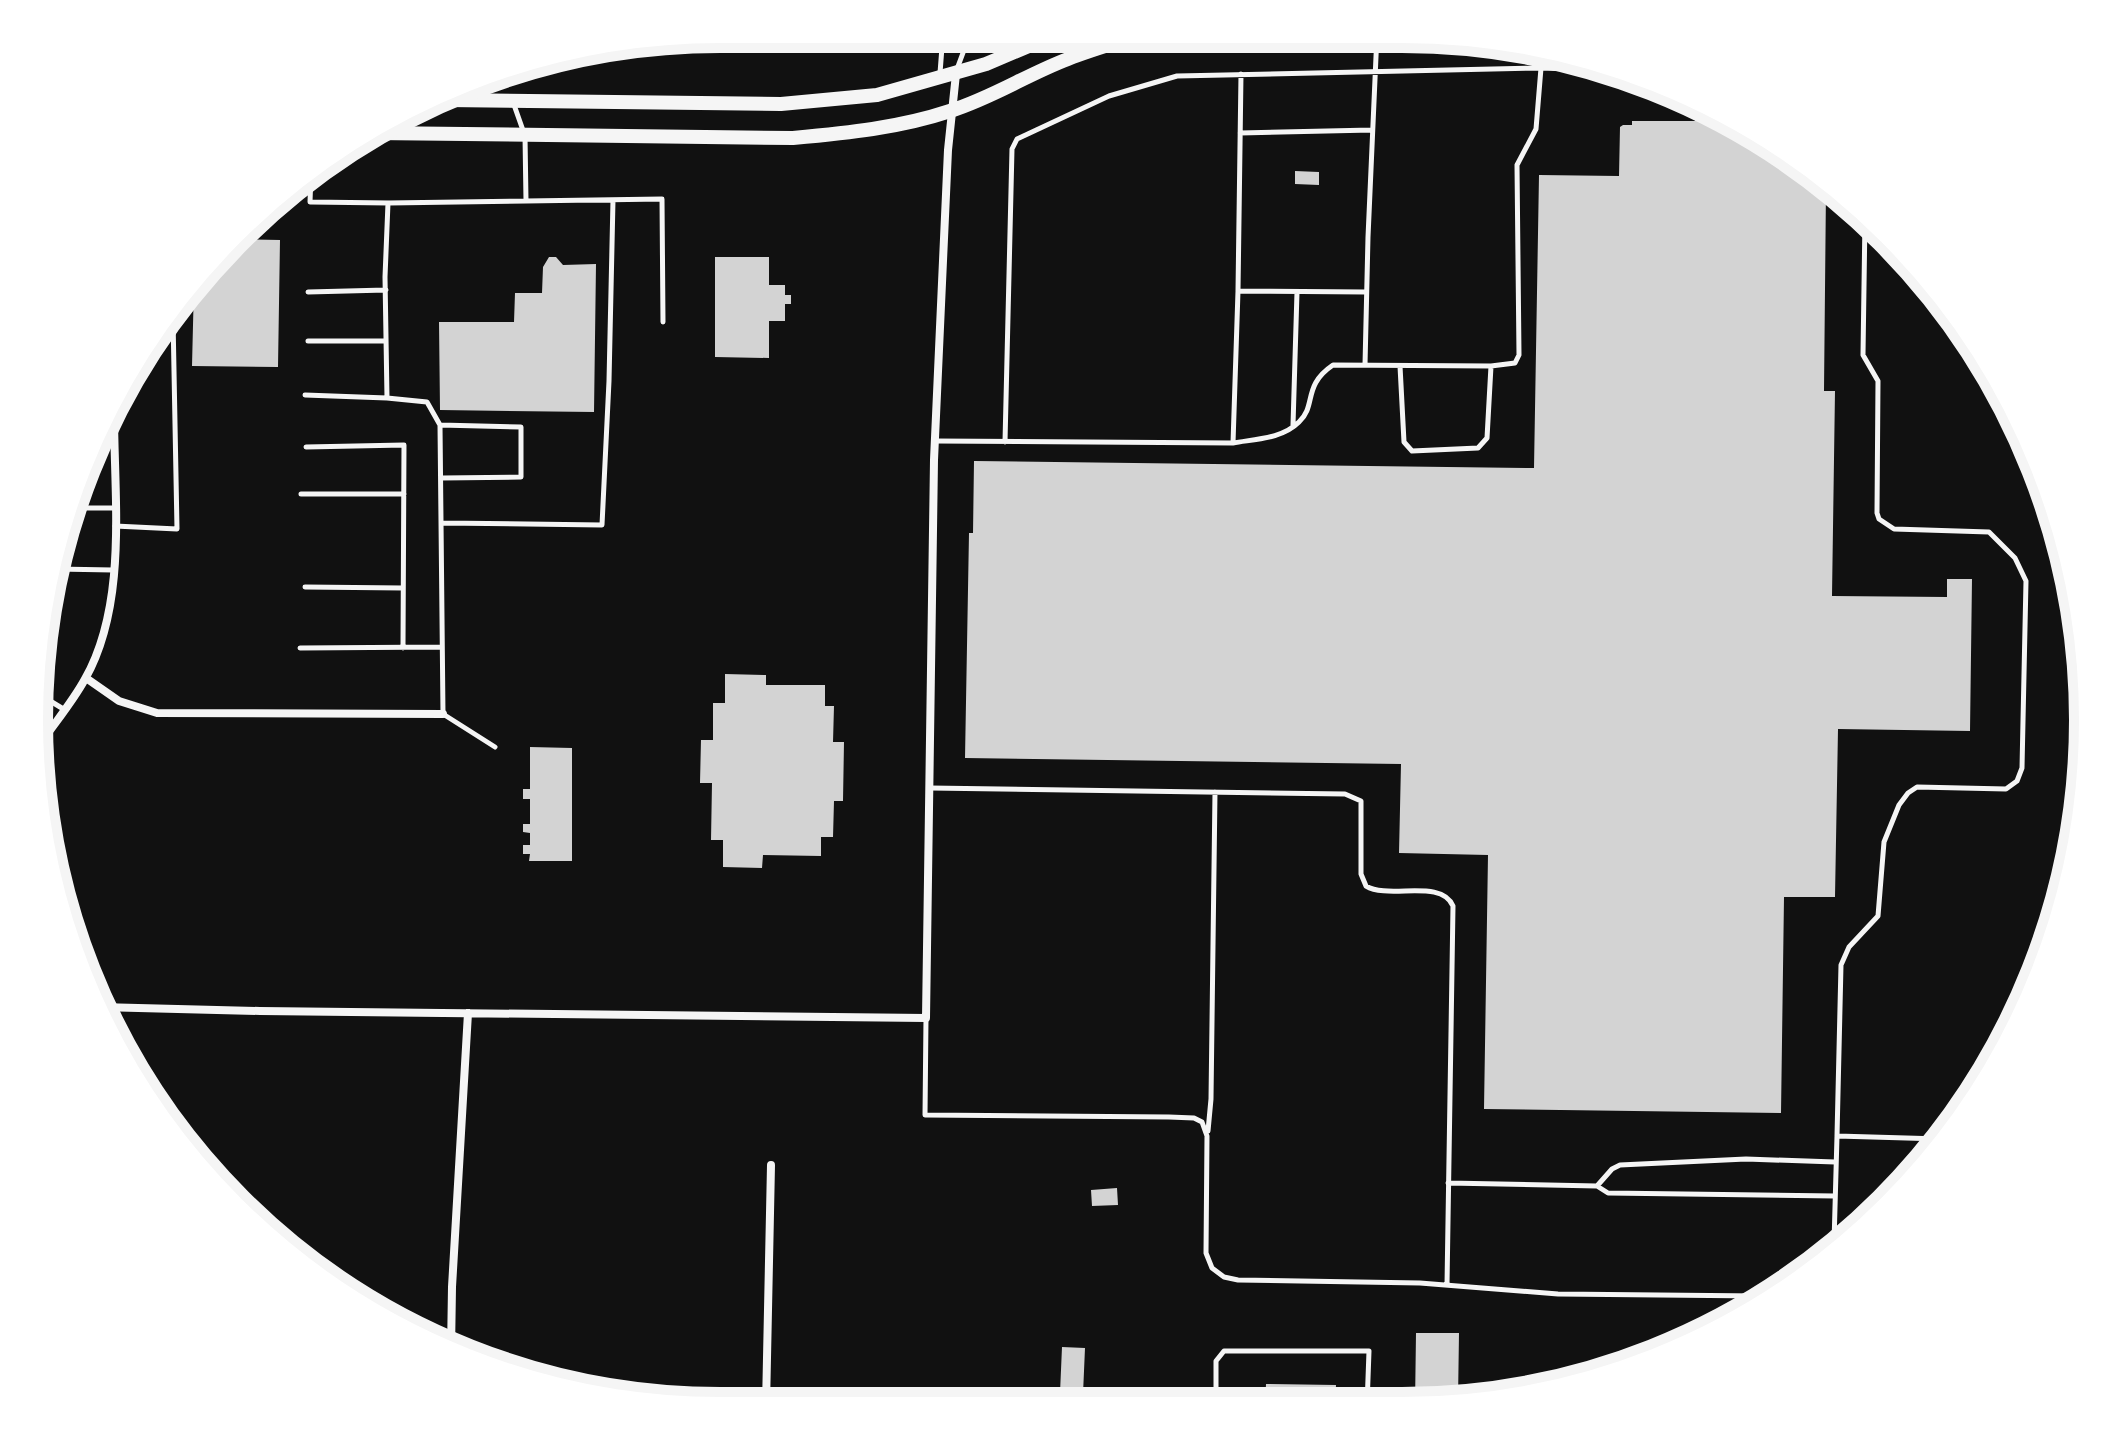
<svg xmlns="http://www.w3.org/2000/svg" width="2122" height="1440" font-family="'Archivo Narrow',sans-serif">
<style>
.building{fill:#d3d3d3}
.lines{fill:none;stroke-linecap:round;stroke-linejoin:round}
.service{stroke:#f5f5f5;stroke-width:5}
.minor{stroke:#f5f5f5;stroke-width:8}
.secondary{stroke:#f5f5f5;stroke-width:14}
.rim{fill:none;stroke:#f5f5f5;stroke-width:10}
</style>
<rect width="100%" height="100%" fill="#111"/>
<path class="building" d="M1697,114H1714L1719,116V122H1736L1745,126L1826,188L1824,391H1835L1832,596L1947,597V579H1972L1970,731L1838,729L1835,897H1784L1781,1113L1484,1109L1488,855L1399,853L1401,764L965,758L969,533H973L974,461L1534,468L1539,175L1619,176L1620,127L1623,125H1632V121H1695Z
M1295,171L1319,172V185L1295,184Z
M237,239L280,240L278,367L192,366L194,284L203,270H212V261Z
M549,257H556L563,265L596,264L594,412L440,410L439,322H514L515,293H542L543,267Z
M715,257H769V285H785V295H791V304H785V321H769V358L715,357Z
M725,674L766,675V685H825V706H834L833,742H844L843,801H834L833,837H821V856L763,855L762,868L723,867V840H711L712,783H700L701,740H713V703H725Z
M530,747L572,748V861H529L530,854H523V845H530V833L523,832V824H530V799H523V789H530Z
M1117,1188L1118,1205L1092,1206L1091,1190Z
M1416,1333H1459L1458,1400L1415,1405Z
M1062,1347L1085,1348L1083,1394L1060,1393Z
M1266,1384L1336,1385L1335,1406H1265Z
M1088,1396H1102V1406H1088Z"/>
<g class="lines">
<path class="service" d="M957,69L970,34
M940,73L943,34
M1241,74L1238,291L1366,292
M1240,133L1372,130
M311,174L310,202L390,203
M526,201L662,199L663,322
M308,292L386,290
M308,341H386
M1365,365L1368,237L1377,34
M1400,366L1404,442L1412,451L1478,448L1487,438L1491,366
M305,395L387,398
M440,425L521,427V477L442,478
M1293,425L1297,292
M935,441L1233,443C1255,439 1282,439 1299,422C1317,405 1302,386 1333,365L1491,366L1515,363L1519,355L1517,165L1536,129L1541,68L1596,70
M1005,442L1012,149L1017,139L1109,96L1177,76L1541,68
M1233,443L1238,291
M306,447L404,445L403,648
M301,494H404
M73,508H114
M442,523L602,525L609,381L613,200
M115,526L177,529L173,318
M56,569L113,570
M305,587L403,588
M300,648L442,647
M42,696L65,710
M495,747L443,714L440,425L427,402L387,398L385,277L388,203L526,201L525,136L513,102
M930,788L1345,794L1361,801V874L1366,886C1389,900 1441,878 1453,906L1447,1285
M926,1018L925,1115L1169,1117L1194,1118L1202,1122L1207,1136L1206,1253L1212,1268L1224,1277L1238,1280L1420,1283L1558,1294L1760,1296
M1208,1131L1211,1099L1215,792
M1837,1136L1841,965L1849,947L1878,916L1884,842L1899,805L1908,793L1917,787L2006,789L2017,781L2022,768L2026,581L2015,558L1989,532L1894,529L1879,519L1877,513L1878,381L1863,355L1865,218
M1448,1183L1597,1186L1608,1193L1835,1196
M1597,1186L1612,1169L1620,1165L1746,1159L1835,1162
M1834,1243L1837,1136L1941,1139
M1216,1406V1361L1224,1351H1369L1367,1406"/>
<path class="minor" d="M86,678L119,701L157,713L443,714
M43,740C57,720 73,701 85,679C128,603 114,498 114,413
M99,1007L260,1011L926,1018L934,460L948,150L956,74
M451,1351L452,1287L468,1013
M766,1406L771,1165"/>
<path class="secondary" d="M447,100L781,104L877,95L986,64L1057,34
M374,133L793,138C847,133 899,128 950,111C992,98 1028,74 1068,59C1093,49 1119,42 1144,34"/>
</g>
<path d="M0 0H2122V1440H0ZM720 48H1402A672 672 0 0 1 2074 720V720A672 672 0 0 1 1402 1392H720A672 672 0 0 1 48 720V720A672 672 0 0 1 720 48Z" fill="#fff" fill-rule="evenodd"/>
<path class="rim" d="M720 48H1402A672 672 0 0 1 2074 720V720A672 672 0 0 1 1402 1392H720A672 672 0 0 1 48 720V720A672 672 0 0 1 720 48Z"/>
</svg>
